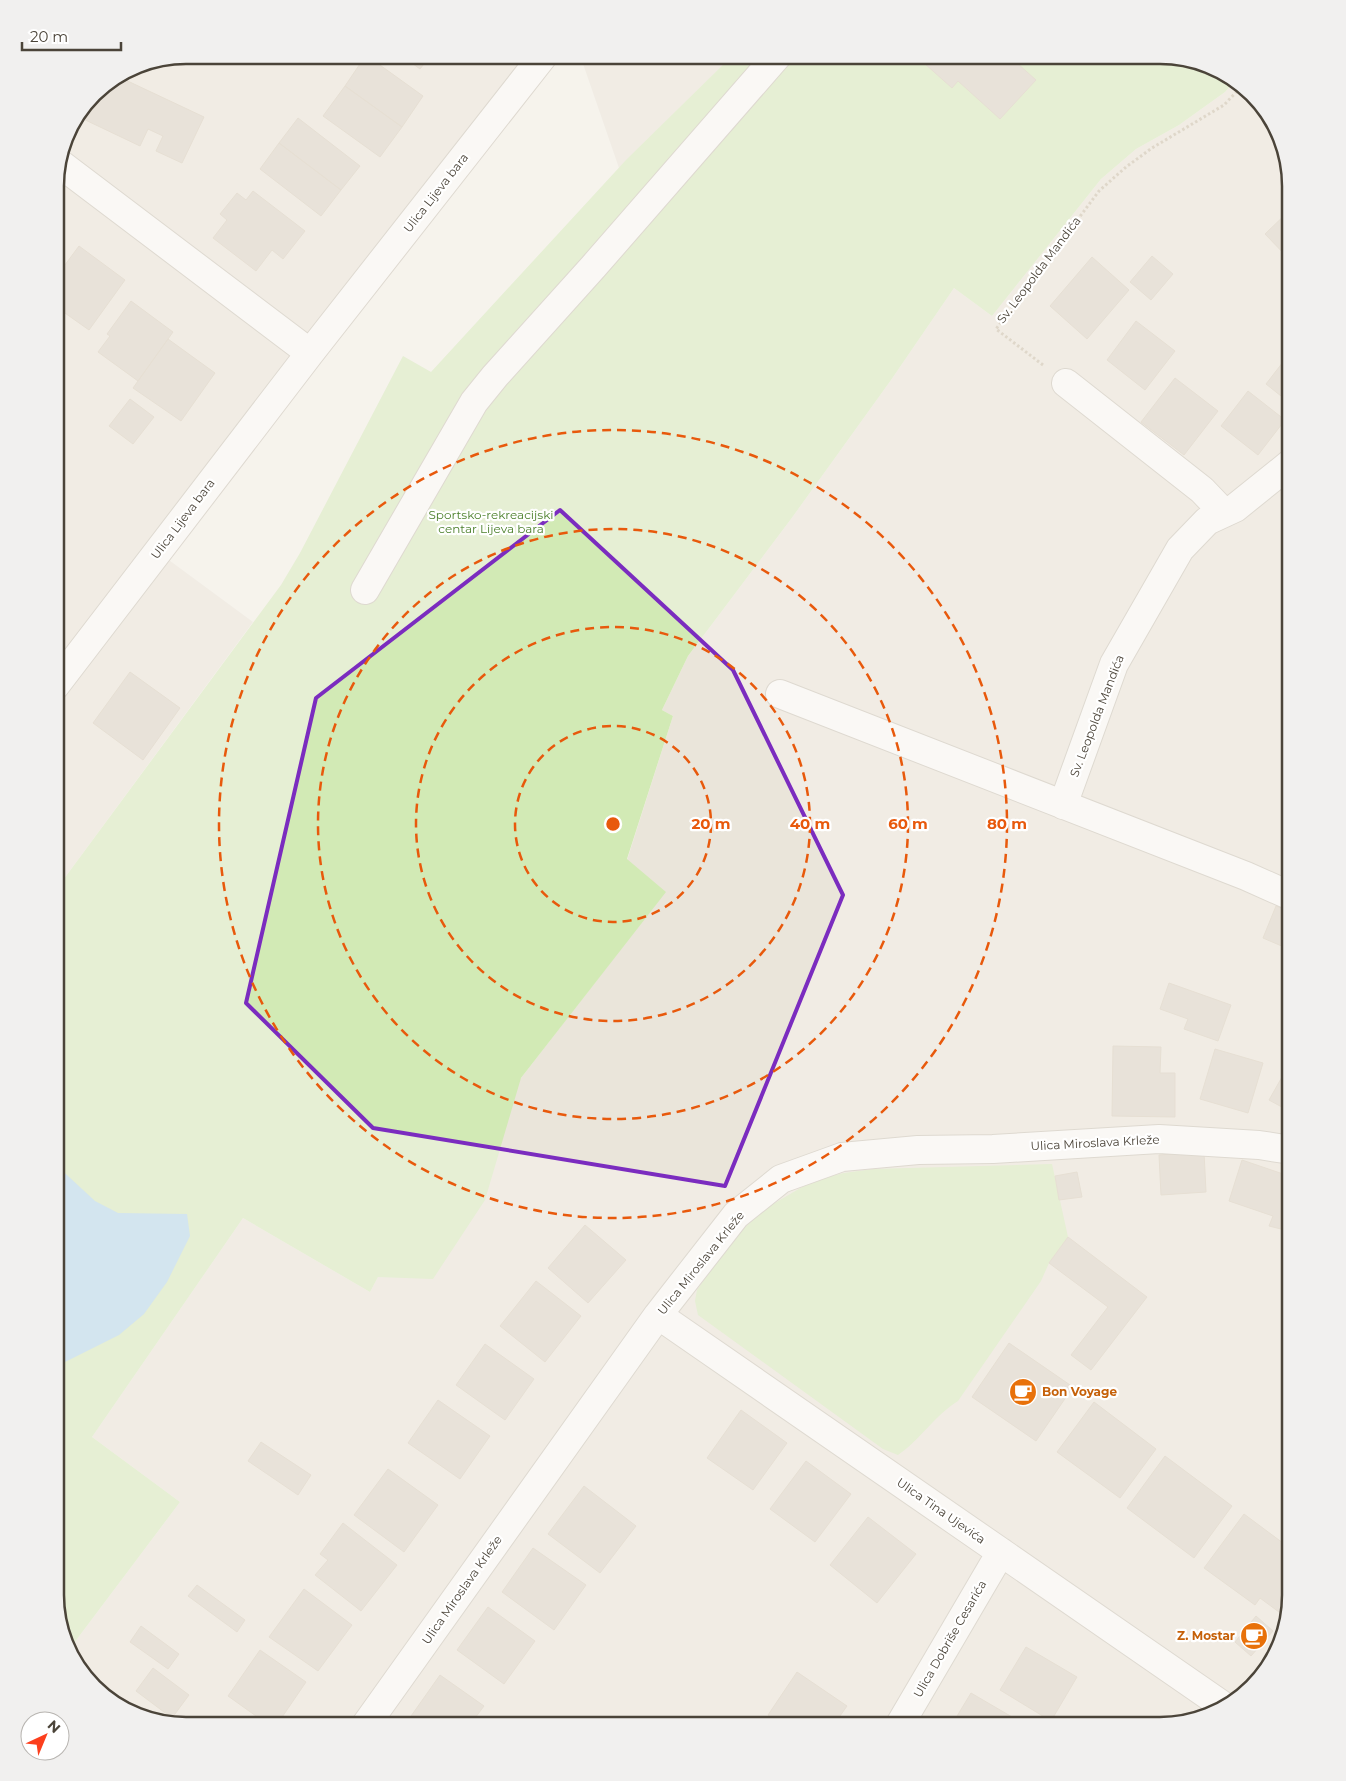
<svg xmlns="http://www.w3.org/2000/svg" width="1346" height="1781" font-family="Montserrat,sans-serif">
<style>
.residential{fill:#eae5da}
.green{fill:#d2eab5}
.water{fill:#a9d4f2}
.building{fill:#d8cfc1;stroke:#d3c7b4}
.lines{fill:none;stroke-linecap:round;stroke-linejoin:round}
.minor-casing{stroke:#c2bbae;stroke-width:30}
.path{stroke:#c4b79f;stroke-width:3;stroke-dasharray:2.5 2.5;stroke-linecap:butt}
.minor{stroke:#fff;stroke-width:28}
.marked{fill:none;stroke:#7b2cbf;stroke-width:4;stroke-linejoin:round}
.ring{fill:none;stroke:#e8590c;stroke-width:2.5;stroke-dasharray:9 6}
.labels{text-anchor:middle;stroke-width:4.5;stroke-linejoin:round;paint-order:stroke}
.street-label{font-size:12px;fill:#4b4439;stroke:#fff}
.park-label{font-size:12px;fill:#4a7f2a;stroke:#fff}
.food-label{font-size:12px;font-weight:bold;fill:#c56008;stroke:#fff;text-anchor:start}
.rim{fill:none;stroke:#4b4439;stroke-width:2.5}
.centre{fill:#e8590c;stroke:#fff;stroke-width:2.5}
.ring-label{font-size:15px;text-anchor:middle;font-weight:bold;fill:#e8590c;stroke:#fff;stroke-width:4.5;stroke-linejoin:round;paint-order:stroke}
</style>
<rect width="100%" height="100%" fill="#f6f3ec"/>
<path class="residential" d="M186,55H544L158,552L253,622L55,891V177L68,128L99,88L136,65Z
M580,55H733L619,168Z
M1235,81L1269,113L1291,186V1596L1274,1660L1233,1704L1161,1726H185L121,1709L77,1668L71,1647L180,1502L92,1437L243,1218L370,1292L378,1277L521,1078L665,892L627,860L673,716L662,710L688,656L791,519L891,380L954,288L992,316L1101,179L1136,149L1179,125L1225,92Z"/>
<path class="green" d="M733,55H1169L1226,73L1235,81L1225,92L1179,125L1136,149L1101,179L992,316L954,288L891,380L791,519L688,656L662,710L673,716L627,859L666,892L521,1078L485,1200L433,1279L378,1277L370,1292L243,1218L92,1437L180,1502L71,1647L55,1595V891L281,585L300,553L403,356L431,372L626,160Z
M1052,1164L1068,1237L1049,1263L1041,1281L958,1401C935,1415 920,1440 898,1455L883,1449L698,1315L695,1301L697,1290L729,1243L763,1210L814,1180L844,1173L873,1169Z"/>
<path class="water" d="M55,1164L95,1201L118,1213L187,1214L190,1236L167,1282L144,1314L119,1335L55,1367Z"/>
<path class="building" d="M366,55L423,96L402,127L345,86Z
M401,55H431L420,69Z
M915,55H1008L1036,80L1000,119L958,81L952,88Z
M117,76L204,117L182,163L156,151L163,136L148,129L140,146L77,116L99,88Z
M345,86L402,127L380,157L323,116Z
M298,118L360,166L341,190L279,143Z
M279,143L341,190L321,216L260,169Z
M253,191L305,231L283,259L272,250L256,271L213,238L227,220L220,214L237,193L246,200Z
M1291,209V261L1265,234Z
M79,246L125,280L89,330L55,306V290L62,281L56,277Z
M1152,256L1173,274L1151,300L1130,282Z
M1092,257L1129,290L1087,339L1050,306Z
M131,301L173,332L138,381L98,352L110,336L107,334Z
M1136,321L1175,351L1145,390L1107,360Z
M168,339L215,373L181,421L133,388Z
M1290,353L1291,354V404L1266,384Z
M1175,378L1218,411L1184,455L1141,422Z
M1248,391L1285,420L1258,455L1221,426Z
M130,399L154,417L133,444L109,426Z
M130,672L180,708L143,760L93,723Z
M1276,906L1291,912V950L1263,938Z
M1169,983L1231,1005L1218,1041L1184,1029L1188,1019L1160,1009Z
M1113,1046L1161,1047L1160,1073H1175V1117L1112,1116Z
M1215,1049L1263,1063L1248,1113L1200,1099Z
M1291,1061V1112L1269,1100Z
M1204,1152L1206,1192L1161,1195L1159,1155Z
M1242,1160L1286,1175L1284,1183L1291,1185V1197L1281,1229L1269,1226L1273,1216L1229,1201Z
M1077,1172L1082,1197L1059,1200L1055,1176Z
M585,1225L626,1260L588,1303L548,1268Z
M1068,1237L1147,1297L1091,1370L1071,1355L1108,1307L1049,1263Z
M536,1281L581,1316L545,1362L500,1326Z
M1009,1343L1073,1387L1036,1441L972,1397Z
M485,1344L534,1379L505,1420L456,1385Z
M438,1400L490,1436L460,1479L408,1443Z
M1094,1402L1156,1449L1120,1498L1057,1452Z
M741,1410L787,1443L753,1490L707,1458Z
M261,1442L311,1475L298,1495L248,1461Z
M1165,1456L1232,1506L1194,1558L1127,1508Z
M806,1461L851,1494L815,1542L770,1509Z
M388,1469L438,1505L404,1552L354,1515Z
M584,1486L636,1526L600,1573L548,1534Z
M1244,1514L1291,1549V1596L1287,1609L1283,1615L1260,1598L1255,1605L1204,1568Z
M868,1517L916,1554L877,1603L830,1565Z
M343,1523L397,1565L361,1611L315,1575L328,1560L320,1554Z
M533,1548L586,1585L554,1630L502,1592Z
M197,1585L245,1620L237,1632L188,1596Z
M304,1589L352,1625L318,1671L269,1637Z
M488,1607L535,1641L504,1684L457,1650Z
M1256,1616L1273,1631L1251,1656L1235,1642Z
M141,1626L179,1654L168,1669L130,1642Z
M1026,1647L1077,1677L1051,1721L1000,1690Z
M260,1650L306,1682L276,1726H270L228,1696Z
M153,1668L189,1695L172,1718L136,1691Z
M797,1672L847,1706L833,1726H783L768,1715Z
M440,1675L484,1706L469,1726H404Z
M971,1693L1024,1724L1023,1726H951Z
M208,1719L216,1726H203Z"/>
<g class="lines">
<g class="minor-casing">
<path id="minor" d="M59,163L310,353
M1066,383L1202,490L1224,513
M365,590L474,402L495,376L594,266L778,55
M55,686L310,353L543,56
M780,694L1246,876L1291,896
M1063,805L1114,664L1180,549L1207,521L1235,508L1291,463
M658,1315L1225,1707
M365,1726L658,1315L736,1215L781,1179L842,1157L918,1150L993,1149L1159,1139L1259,1145L1291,1150
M899,1726L1001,1552"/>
</g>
<path class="path" d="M1043,365L996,329L1099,191L1126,167L1152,148L1224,105L1241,87"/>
<use href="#minor" class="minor"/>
</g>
<path d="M0 0H1346V1781H0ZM560,510L733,670L843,895L725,1186L373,1128L246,1003L316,698Z" fill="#f6f3ec" fill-opacity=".55" fill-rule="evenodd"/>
<path class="marked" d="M560,510L733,670L843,895L725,1186L373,1128L246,1003L316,698Z"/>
<g class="ring">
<circle cx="613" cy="824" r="98"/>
<circle cx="613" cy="824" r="197"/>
<circle cx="613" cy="824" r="295"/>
<circle cx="613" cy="824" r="394"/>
</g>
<defs>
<g id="cafe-disc" transform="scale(1.4375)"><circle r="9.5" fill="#e8710a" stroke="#fff"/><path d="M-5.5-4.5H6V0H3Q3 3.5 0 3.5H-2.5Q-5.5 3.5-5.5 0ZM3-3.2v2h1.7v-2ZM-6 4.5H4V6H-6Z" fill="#fff"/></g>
</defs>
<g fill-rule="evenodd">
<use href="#cafe-disc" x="1023" y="1392"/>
<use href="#cafe-disc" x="1254" y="1636"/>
</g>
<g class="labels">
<g class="street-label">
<text transform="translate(436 193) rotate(-52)" y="4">Ulica Lijeva bara</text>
<text transform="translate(1039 270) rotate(-53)" y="4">Sv. Leopolda Mandića</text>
<text transform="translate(183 519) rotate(-53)" y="4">Ulica Lijeva bara</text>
<text transform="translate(1097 716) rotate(-69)" y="4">Sv. Leopolda Mandića</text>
<text transform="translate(1095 1143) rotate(-3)" y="4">Ulica Miroslava Krleže</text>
<text transform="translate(701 1263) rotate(-51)" y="4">Ulica Miroslava Krleže</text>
<text transform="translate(941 1511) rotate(35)" y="4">Ulica Tina Ujevića</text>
<text transform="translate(462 1590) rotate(-55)" y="4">Ulica Miroslava Krleže</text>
<text transform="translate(950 1639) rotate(-60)" y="4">Ulica Dobriše Cesarića</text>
</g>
<g class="park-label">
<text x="491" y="519">Sportsko-rekreacijski<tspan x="491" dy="14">centar Lijeva bara</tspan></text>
</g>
<g class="food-label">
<text x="1042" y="1396">Bon Voyage</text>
<text x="1235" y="1640" text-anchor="end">Z. Mostar</text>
</g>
</g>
<path d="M0 0H1346V1781H0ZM186 64H1160A122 122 0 0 1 1282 186V1595A122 122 0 0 1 1160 1717H186A122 122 0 0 1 64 1595V186A122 122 0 0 1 186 64Z" fill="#f1f0ef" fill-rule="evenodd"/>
<path class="rim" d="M186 64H1160A122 122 0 0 1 1282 186V1595A122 122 0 0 1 1160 1717H186A122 122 0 0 1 64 1595V186A122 122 0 0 1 186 64Z"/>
<circle cx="613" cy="824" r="8" class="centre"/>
<g class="ring-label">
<text x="711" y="829">20 m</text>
<text x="810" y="829">40 m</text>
<text x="908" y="829">60 m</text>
<text x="1007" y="829">80 m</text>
</g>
<g transform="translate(45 1736) rotate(44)"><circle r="24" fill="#ffffff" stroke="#b7b4b0"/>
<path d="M0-4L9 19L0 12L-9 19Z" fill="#fc3f1d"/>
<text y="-8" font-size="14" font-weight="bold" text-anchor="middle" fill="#4b4439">N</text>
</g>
<path d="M22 42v8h99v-8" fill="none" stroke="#4b4439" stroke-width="2.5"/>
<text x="30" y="42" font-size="15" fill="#4b4439" stroke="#ffffff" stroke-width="4" paint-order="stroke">20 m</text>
</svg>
